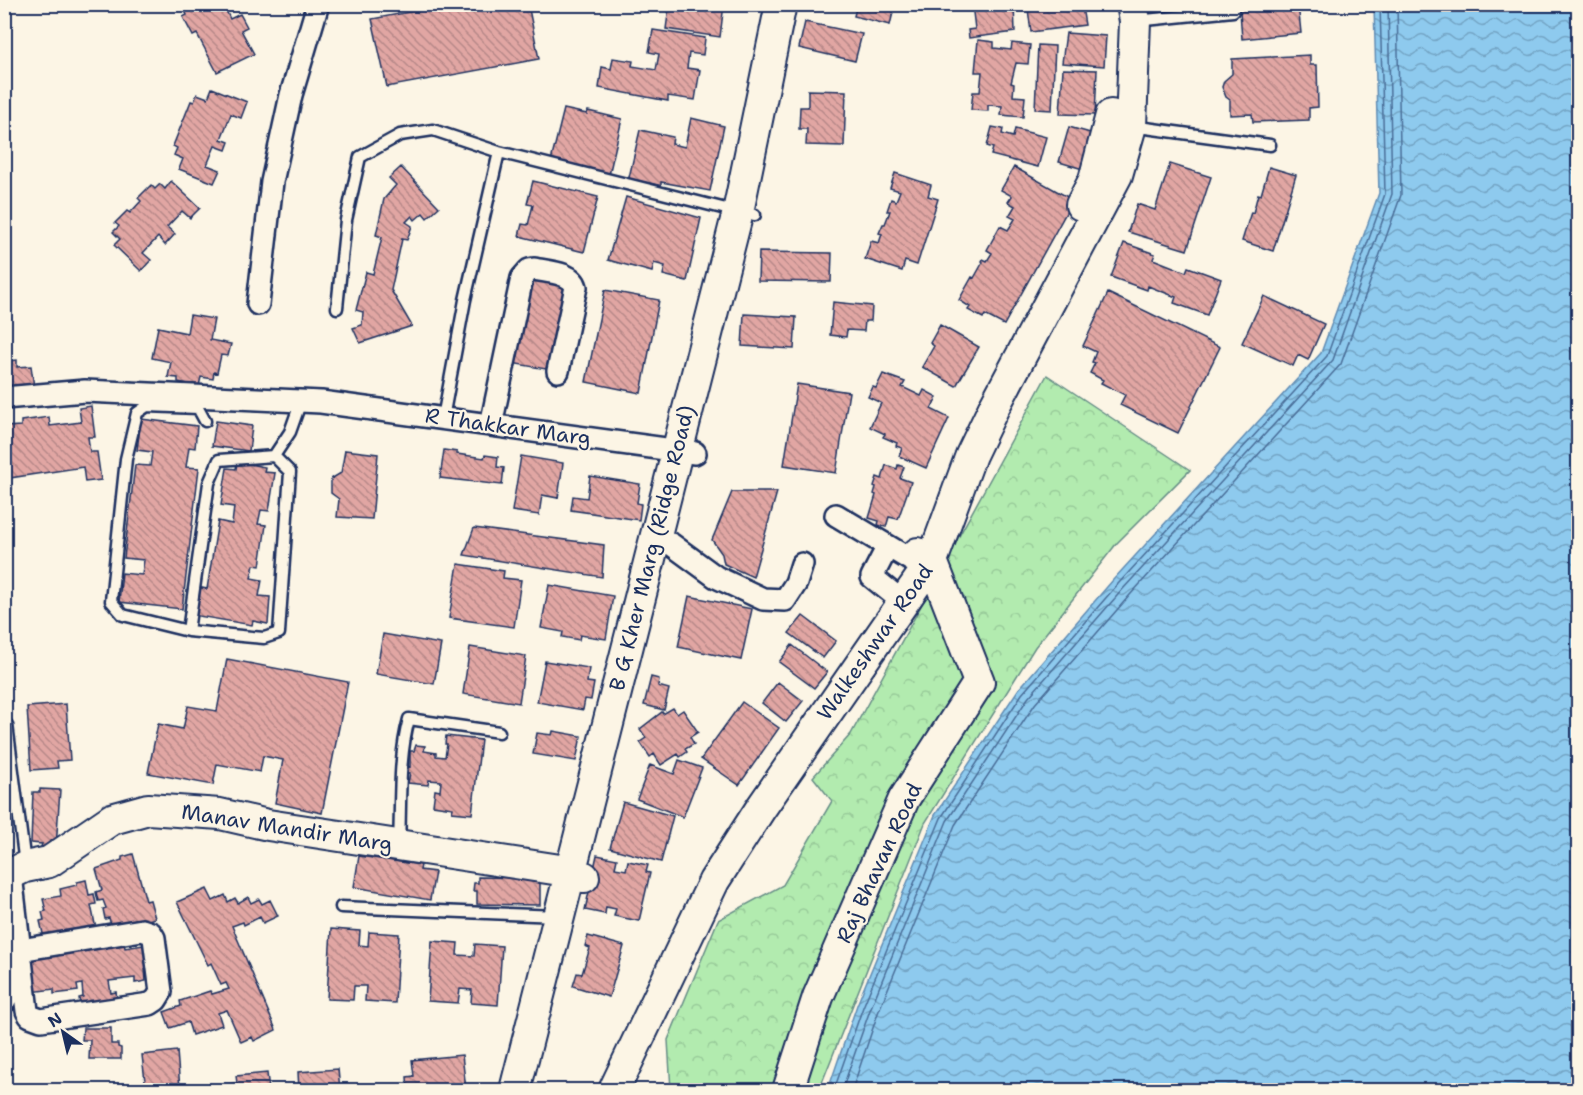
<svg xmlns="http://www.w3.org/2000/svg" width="1583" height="1095" font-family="'Shantell Sans',sans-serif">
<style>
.forest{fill:url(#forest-crowns);stroke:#668d86;stroke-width:1.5}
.water{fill:url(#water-waves);stroke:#608cb4;stroke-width:1.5}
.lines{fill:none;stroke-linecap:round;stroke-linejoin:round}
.shore{stroke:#496d98;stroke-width:1.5}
.building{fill:url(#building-back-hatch);stroke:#1b2f5e;stroke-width:1.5}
.lane-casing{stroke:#1b2f5e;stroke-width:15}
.street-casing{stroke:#1b2f5e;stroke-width:26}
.secondary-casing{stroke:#1b2f5e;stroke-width:34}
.lane{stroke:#fcf5e5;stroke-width:10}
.street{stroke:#fcf5e5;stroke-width:21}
.secondary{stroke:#fcf5e5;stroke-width:30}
.labels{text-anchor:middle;stroke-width:4.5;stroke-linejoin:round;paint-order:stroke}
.street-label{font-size:21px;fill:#1b2f5e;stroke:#fcf5e5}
</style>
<defs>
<pattern id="forest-crowns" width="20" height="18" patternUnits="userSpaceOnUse" patternTransform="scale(1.5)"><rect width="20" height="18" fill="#b2ebaf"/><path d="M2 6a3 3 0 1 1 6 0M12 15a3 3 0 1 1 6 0" fill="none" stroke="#98ca99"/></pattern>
<pattern id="water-waves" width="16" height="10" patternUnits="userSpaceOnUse" patternTransform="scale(1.5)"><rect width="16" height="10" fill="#8ecaee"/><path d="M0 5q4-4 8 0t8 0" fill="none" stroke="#73a4c4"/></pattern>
<pattern id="building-back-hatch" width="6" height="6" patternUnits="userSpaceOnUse" patternTransform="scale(1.5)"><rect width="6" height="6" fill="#e1a6a3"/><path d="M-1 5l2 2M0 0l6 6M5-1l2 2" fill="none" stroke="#b68888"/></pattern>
</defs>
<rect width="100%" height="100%" fill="#fcf5e5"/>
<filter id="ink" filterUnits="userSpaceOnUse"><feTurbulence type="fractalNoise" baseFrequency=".0167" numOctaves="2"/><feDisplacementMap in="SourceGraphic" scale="12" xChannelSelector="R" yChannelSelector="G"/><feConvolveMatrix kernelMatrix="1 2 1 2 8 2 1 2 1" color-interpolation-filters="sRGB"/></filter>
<g filter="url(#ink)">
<path class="forest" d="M1047,375L1190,470L1117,543L1035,647L925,823L819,1090H671L668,1040L718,920L783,885L832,801L813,777L851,734Z"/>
<path class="water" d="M1374,5H1578V1090H828L857,1005L935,815L1018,690L1113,580L1321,353L1379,193Z"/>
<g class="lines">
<path class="shore" d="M834,1090L863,1007L941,818L1022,694L1118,584L1327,356L1385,194L1380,4
M842,1090L870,1010L947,821L1028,698L1123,589L1333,360L1392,194L1388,4
M852,1090L878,1013L955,825L1035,704L1130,595L1341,364L1401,195L1397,4"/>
</g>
<path class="building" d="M182,4H223L230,19L240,14L247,27L241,30L254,54L217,72L197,34L193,36L183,17L187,15Z
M452,4H528L539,59L387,87L372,19Z
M679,4H724L720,37L666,29L669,7L678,10Z
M857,4H895L890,25L854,16Z
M972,4H1014L1015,32L969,38L968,30L975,29Z
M1040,4H1080V7H1082L1085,25L1031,32L1028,9L1040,7Z
M1148,4H1211L1149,13Z
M1267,4H1298L1301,33L1242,39L1240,11L1267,8Z
M805,22L862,34L855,61L799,48Z
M653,30L705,38L703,55L689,53L687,68L700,70L695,100L668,96V101L599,88L602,67L611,69L613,58L633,61L632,66L656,70L659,54L649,52Z
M1066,33L1106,36L1104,66L1062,63Z
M978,40L994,42V48L1011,50L1012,43L1030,45L1028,64L1016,63L1011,83L1014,84L1013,96L1025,97L1023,117L1001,115L1002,106L988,105V111L971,110L973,92H980L982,72H975Z
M1038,45L1055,46L1052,110L1035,109Z
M1310,55V65H1317L1318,107L1309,108V120L1253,122L1252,114L1230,115V100L1226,97L1222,87L1224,81L1232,74V59Z
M1063,69L1097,70L1095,115L1060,114Z
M212,88L247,102L241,118L231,114L221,139L229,142L226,150L215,146L207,165L220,170L214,183L179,169L183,159L174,155L177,148L173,146L191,101L194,102L197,94L208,98Z
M808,90L846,91L844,146L806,145L807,129H799L800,107H808Z
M564,109L587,114L588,111L622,119L609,175L551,161Z
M691,118L724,126L710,191L661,182V186L639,181L638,184L628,182L640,130L673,137L672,144L685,147Z
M992,127L1003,129L1002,134L1013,137L1015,129L1046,137L1038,167L991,155L993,148L987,146Z
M1069,127L1094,134L1083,169L1059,162Z
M1170,164L1211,177L1187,250L1128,232L1137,204L1155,210Z
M401,167L439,207L427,218L423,213L415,220L412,216L406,222L412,226L407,240L402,239L391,290L412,326L360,343L353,328L362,325L363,312L356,310L366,272L373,274L382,237L376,235L384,199L396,185L389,178Z
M1014,167L1073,200L1004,325L985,315L983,318L968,310L970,307L959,300L972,277L974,278L983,262L982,261L983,259L987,261L992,253L987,250L1000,226L1008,230L1015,219L1009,216L1015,206L1008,202L1012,196L1001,190Z
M1269,167L1296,175L1273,251L1242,241L1251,212L1253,213L1258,194L1261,195Z
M895,173L931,185L928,196L938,199L917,265L905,261L902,271L865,259L871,241L879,243L882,234L879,233L883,224H885L890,211H887L891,199L896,201L900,191L890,188Z
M171,181L200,208L190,218L182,211L167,227L175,234L165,245L158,237L143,253L151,260L141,271L114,245L120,239L113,232L119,226L115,223L127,211L130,213L141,201L138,198L151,185L155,189L160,184L165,189Z
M533,181L598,197L584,252L519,236L522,224L528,225L533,205L527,204Z
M626,197L701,218L687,281L663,275L665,266L654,263L652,272L608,260Z
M1124,243L1155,254L1153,259L1186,272L1188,267L1221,279L1207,315L1174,303L1176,297L1148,286L1147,290L1111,277Z
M759,252L832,253L831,282L758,281Z
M530,276L567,284L546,369L511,363L518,331L522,332L527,310L523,309Z
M605,290L659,300L641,393L586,382Z
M1108,293L1220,347L1178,433L1120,405L1125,395L1101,383L1103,380L1090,373L1095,363L1092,362L1096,352L1083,346Z
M1264,296L1324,324L1308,360L1298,355L1293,366L1242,343Z
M833,302L872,306L871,321H865L864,331L847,330L846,337L830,335Z
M744,314L796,317L794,349L742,346Z
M190,315L214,319L210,340L231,344L228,356L221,355L217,373L214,372L213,379L201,377L199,386L178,382V378L168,377L171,362L152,358L158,327L187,333Z
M940,325L979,347L956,386L922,367L934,346L930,343Z
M4,350H8L9,361L17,360V367L31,366L34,387L4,390Z
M883,374L905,382L902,387L921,396L924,390L937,397L931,409L949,418L926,468L899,456L902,448L896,446L897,443L883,437L885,434L870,427L881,403L868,397L873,387L876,388Z
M797,384L849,392L836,473L784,465Z
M91,406L95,437H88L90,452H97L101,480L85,482L83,467L10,478L12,489L4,490V427L21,426V421L49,417L50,426L81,422L79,408Z
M141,419L197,426L195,448L189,447L186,467L199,468L182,609L119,602L122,573L142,575L144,560L124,558L135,465L150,466L152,452L137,450Z
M216,421L252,426L249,451L212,446Z
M345,450L378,454L372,519L337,517L339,499L331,493V479L341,473Z
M444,450L457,452V454L484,458L485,455L498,457L497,467L504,468L502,485L440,478Z
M521,456L563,463L558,498L542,495L539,515L512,511Z
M237,462L265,467L264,472L275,473L269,511L261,510L258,524L266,525L260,566L254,565L251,578L262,580L259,596L270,597L268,624L253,621L252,625L192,615L197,587L207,589L218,521L232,524L234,507L221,505L227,468L236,469Z
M886,465L897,469L898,465L904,467L900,478L911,482L898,519L889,517L886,527L878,525L879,521L869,518L876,495L874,494L876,487L874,486L877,477L882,479Z
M590,476L640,484L637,503L641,504L639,520L571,510L573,496L587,498Z
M732,492H777L753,577L724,564L722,554L712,540Z
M474,528L604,545L602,577L464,555Z
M458,564L504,571L503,578L521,580L514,627L449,618Z
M549,585L613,596L606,639L580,635L579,640L562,637L563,632L541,628Z
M689,596L752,609L741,660L678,647Z
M803,616L836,641L823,658L789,633Z
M383,634L441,644L434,684L376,674Z
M792,645L827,672L814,688L779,662Z
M470,647L526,656L519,703L463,694Z
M227,659L348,682L322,813L275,803L283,760L263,756L260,772L217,764L213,785L148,773L158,724L183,729L188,706L217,711Z
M545,661L589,668L587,682L594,683L591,700L585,699L583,710L537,702Z
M651,677L659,679L658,686L669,689L664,710L644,705Z
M778,682L803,701L786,722L762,703Z
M742,702L779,728L739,785L701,759Z
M66,704L70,760L57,761L58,768L31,770L27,707Z
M673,708L677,714L683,710L698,732L690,737L694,744L685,749L687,752L680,757L678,754L661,765L654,754L650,757L640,742L646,738L640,729L662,712L663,714Z
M553,731L581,736L576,761L533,754L537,733L552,735Z
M446,736L481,740L472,814L452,812L453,808L433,805L435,790L440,791L441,781L429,780L428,785L408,783L410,773H407V766L410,767V751H414L416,745L425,746L424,751L436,753V756L445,757L447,744H445Z
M679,760L702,768L683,817L637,799L650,765L674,774Z
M40,789L60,790L56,847H41L42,844L31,843L33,792H40Z
M623,802L673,816L661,862L610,848Z
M133,854L146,901L150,900L155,918L124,927L123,922L111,925L109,918L105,919L103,909L106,908L103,900L98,901L96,892L102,890L96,869L122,860V857Z
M597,855L617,859L615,868L626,870L628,861L648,865L646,872L650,873L639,921L614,916L616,909L606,907L605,914L585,910Z
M359,856L421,865L420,870L435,872L430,900L354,887Z
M478,877L540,878V905L477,904V891H473L474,883H478Z
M86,880L89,895L94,894L96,904L91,905L96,929L44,938L40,921L44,920L42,912L46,911L43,899L61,896L60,889L77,885V882Z
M207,889L213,901L225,895L228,902L235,898L238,903L248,897L251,903L259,899L262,904L270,900L278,916L263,923L260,917L244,925L243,922L232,926L276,1030L254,1041L252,1037L241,1042L227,1010L218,1013L222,1025L192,1035L188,1022L170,1028L164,1012L181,1006L180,1001L210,991L212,994L229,989L226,983L221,985L211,963L208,965L177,902Z
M331,929L360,931L359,945L368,946L369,932L399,934L395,1003L365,1001L366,986H354L353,1000L327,999Z
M588,936L624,946L609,997L573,986L577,973L582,974L590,948L585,946Z
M432,941L458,943L457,955L474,956L475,944L502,946L498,1005L471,1003L472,990L460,989L458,1003L428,1001Z
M124,943L125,948L150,944L153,968L145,969L146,981L135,983V978L109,981L111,993L116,992L118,1005L81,1010L79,998L83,997L82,984L77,985L78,991L54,994V989L31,992L27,959L50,956V953Z
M83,1028H111V1044H118V1047L121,1048V1059H89L90,1040H82Z
M177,1051L180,1089L237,1083L236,1076L267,1073L269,1090H146L142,1055Z
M462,1055L466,1089L408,1090L407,1077L414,1076L412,1060Z
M338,1069L340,1090H299L298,1072Z"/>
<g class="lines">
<g class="lane-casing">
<path id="lane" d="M1136,21L1233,11
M1131,126L1270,145
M337,308L346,220L360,157L400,135L433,130L499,152L738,212L755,215
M443,418L465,300L499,152
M274,456L290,472L279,633L264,638L188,631L209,483L219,460L274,456L290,432L301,401
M188,631L123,615L111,601L126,459L137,413L147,406L198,408L205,421
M7,725L25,864
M399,844C401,803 398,759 409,719L499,732
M341,907L558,916"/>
</g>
<g class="street-casing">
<path id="street" d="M258,304L272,182L291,95L318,4
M4,398L85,391L321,402L695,453
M491,425L522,278L529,270L534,269C547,272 572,272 576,287L558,371
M836,515L926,569
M671,544L716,577L763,599L785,600L796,583L802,564
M888,546L872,577L903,602
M11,875L27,1011L30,1016L41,1020L150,1004L156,1000L161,992L154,938L151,933L142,930L20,950
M4,964L8,993L4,1002"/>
</g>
<g class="secondary-casing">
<path id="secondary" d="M1081,205L1094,180L1111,115
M4,877L25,867L49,862L112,819L148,809L220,814L268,825L560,870L584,877
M515,1090L738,212L781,4
M614,1090L714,881L761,808L932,561L971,455L995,405L1117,175L1131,126L1135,21L1132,4
M788,1090L818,997L904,799L979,682L932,561L918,553"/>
</g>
<use href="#lane" class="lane"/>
<use href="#street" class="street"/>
<use href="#secondary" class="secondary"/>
</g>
</g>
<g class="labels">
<g class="street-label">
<text transform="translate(508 427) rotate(8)" y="7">R Thakkar Marg</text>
<text transform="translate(652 548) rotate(-76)" y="7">B G Kher Marg (Ridge Road)</text>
<text transform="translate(875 642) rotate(-55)" y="7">Walkeshwar Road</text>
<text transform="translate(287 828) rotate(9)" y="7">Manav Mandir Marg</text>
<text transform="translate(879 863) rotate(-65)" y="7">Raj Bhavan Road</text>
</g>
</g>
<rect width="1583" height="1095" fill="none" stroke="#fcf5e5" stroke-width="24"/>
<rect x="12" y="12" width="1559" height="1071" fill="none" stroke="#1b2f5e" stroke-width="2" filter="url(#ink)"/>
<g transform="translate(63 1032) rotate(326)" stroke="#fcf5e5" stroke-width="4.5" paint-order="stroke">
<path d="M0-4.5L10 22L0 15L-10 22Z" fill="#1b2f5e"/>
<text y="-9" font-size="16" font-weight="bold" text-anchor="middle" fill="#1b2f5e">N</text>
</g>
</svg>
